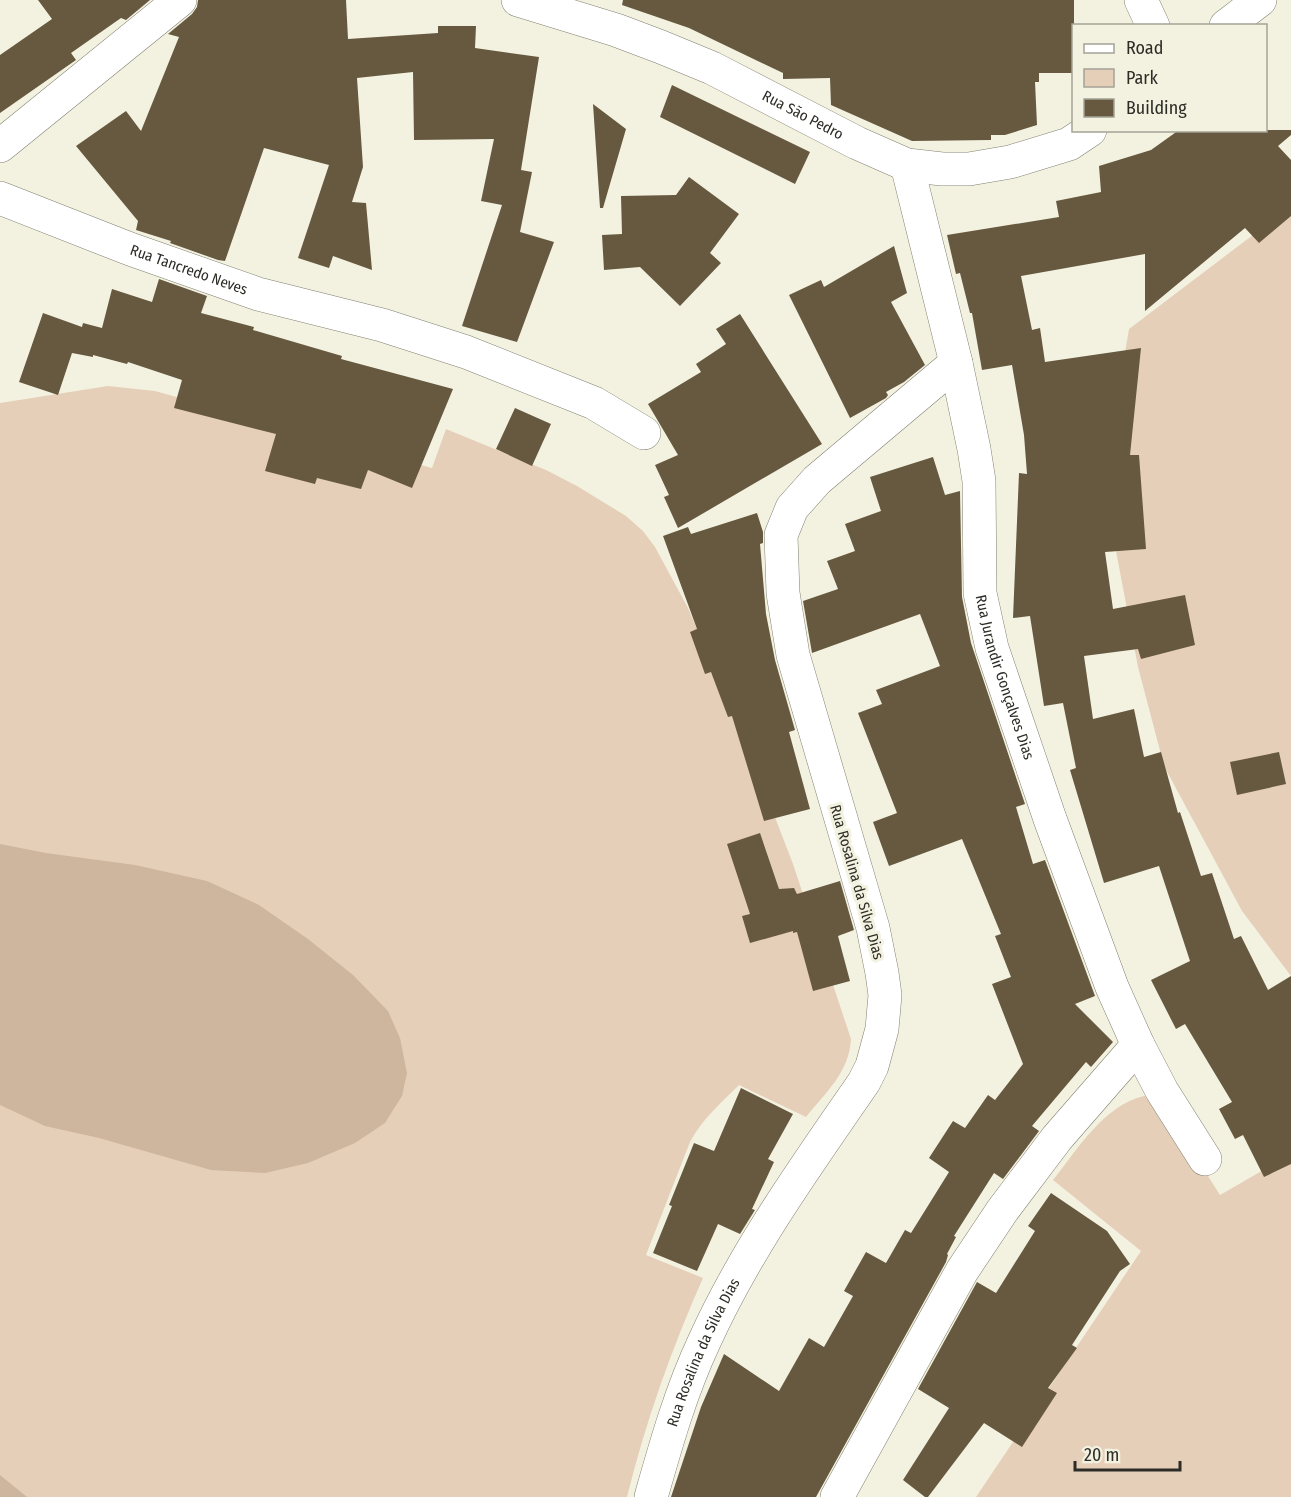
<svg xmlns="http://www.w3.org/2000/svg" width="1291" height="1497" font-family="'Fira Sans Condensed',sans-serif">
<style>
.green{fill:#e6cfb9}
.forest{fill:#cdb59e}
.building{fill:#66593f}
.lines{fill:none;stroke-linecap:round;stroke-linejoin:round}
.minor-casing{stroke:#828172;stroke-width:34}
.tertiary-casing{stroke:#828172;stroke-width:34}
.minor{stroke:#fff;stroke-width:33}
.tertiary{stroke:#fff;stroke-width:33}
.labels{text-anchor:middle;stroke-width:6;stroke-linejoin:round;paint-order:stroke}
.street-label{font-size:15px;fill:#2d2c26;stroke:#f3f2e1}
</style>
<rect width="100%" height="100%" fill="#f3f2e1"/>
<path class="green" d="M1291,206V976L1242,911L1164,766L1138,667L1112,530L1122,370L1129,329Z
M108,386L155,391L432,468L446,429L546,470L577,486L626,516L643,531L655,547L688,608L761,781L793,864L851,1039C849,1073 826,1092 806,1117L739,1085C721,1103 702,1119 690,1142L646,1255L703,1278C671,1350 646,1421 627,1497H0V403Z
M1144,1096H1151L1163,1105L1220,1195L1291,1154V1497H976L1141,1251L1053,1180C1077,1150 1104,1105 1144,1096Z"/>
<path class="forest" d="M0,844L46,853L135,865L207,881L259,905L308,939L353,975L388,1011L400,1038L407,1073L402,1096L385,1123L355,1143L308,1163L265,1173L211,1170L99,1138L45,1126L0,1105Z
M0,1475L27,1497H0Z"/>
<path class="building" d="M38,0H150L126,20L121,18L71,53L76,60L0,113V55L52,19Z
M198,0H346L348,39L438,33V26H476L475,48L539,57L521,170L532,172L520,232L554,242L517,342L462,326L502,205L481,201L494,139L414,140L413,72L357,78L363,167L352,202L366,203L372,270L333,256L329,268L298,258L329,165L264,148L225,261L218,260L170,243L171,241L136,230L138,221L76,146L126,111L141,131L179,37L168,34L192,14L197,7Z
M623,0H1074V73H1039V82H1035L1037,125L1005,135H991V140L912,141L831,105L830,78L783,79V73L689,28L622,5Z
M672,85L810,152L795,184L660,117Z
M593,104L626,129L603,208H600Z
M1179,130H1291V135L1278,146L1291,160V216L1259,243L1245,228L1145,311V254L1021,276L1032,330L1040,328L1045,362L1141,348L1130,455H1139L1146,549L1105,552L1113,609L1185,595L1195,645L1141,659L1138,649L1084,656L1093,719L1134,709L1144,757L1161,752L1178,813L1180,812L1201,876L1212,873L1234,939L1241,936L1268,990L1291,976V1164L1264,1177L1243,1135L1235,1139L1219,1109L1232,1102L1185,1024L1176,1029L1151,980L1190,961L1159,866L1104,883L1070,770L1076,768L1063,703L1044,706L1030,616L1013,618L1019,473L1027,474L1024,435L1012,365L982,370L972,313H970L960,273L956,274L947,235L1059,217L1056,201L1101,192L1099,166L1151,150Z
M689,177L739,214L710,253L721,263L680,306L640,267L604,270L602,235L622,234L621,196L676,195Z
M894,246L907,293L891,302L925,365L904,382L886,392L888,395L886,398L850,418L789,295L821,280L824,287Z
M159,279L207,296L201,313L254,327L253,330L342,356L341,359L453,389L412,488L368,470L361,489L317,478L315,484L265,471L276,434L174,408L182,380L128,362L127,364L93,355V357L72,353L58,395L19,382L43,313L82,327L83,323L102,328L112,289L152,302Z
M740,314L822,444L678,528L664,497L669,495L655,465L678,455L648,404L701,372L696,364L726,344L716,329Z
M515,408L551,424L532,466L496,449Z
M933,457L945,495L960,491L962,597L971,643L1025,804L1016,807L1033,864L1045,860L1095,996L1075,1004L1113,1042L1091,1067L1086,1062L1032,1126L1039,1131L1003,1179L994,1173L954,1236L956,1237L947,1254L948,1255L946,1262L816,1497H671L701,1407L724,1354L779,1391L809,1338L824,1347L853,1296L844,1291L866,1252L886,1263L905,1230L911,1233L949,1172L929,1158L953,1121L965,1128L988,1095L995,1100L1023,1064L992,984L1011,977L995,936L1001,934L962,839L889,866L873,822L897,813L858,713L882,704L876,690L940,666L920,614L812,653L803,601L838,589L827,561L855,551L845,524L881,511L870,477Z
M757,513L763,532V543L760,544L766,614L775,660L795,730L789,732L810,809L764,821L732,716L728,717L711,672L705,674L690,632L697,629L663,536L688,527L691,534Z
M1279,752L1286,784L1237,795L1230,762Z
M760,833L779,889L794,888L797,894L840,881L854,930L838,936L850,981L813,991L797,932L793,933V931L750,943L742,916L750,914L727,844Z
M741,1088L793,1114L768,1159L774,1162L752,1209L755,1210L740,1234L718,1224L697,1271L653,1253L672,1206L669,1205L694,1143L714,1151Z
M1051,1193L1107,1231L1130,1264L1120,1271L1072,1345L1077,1348L1048,1388L1057,1393L1022,1447L984,1423L928,1497H925L903,1480L949,1408L918,1389L977,1282L996,1293L1035,1231L1028,1226Z"/>
<g class="lines">
<g class="minor-casing">
<g id="minor">
<path d="M1141,0L1153,26"/>
<path d="M0,146L180,0"/>
<path id="s1" d="M907,165L956,363L974,449L979,481L980,593L992,648L1050,819L1112,987L1138,1045L1162,1091L1205,1159"/>
<path id="s2" d="M0,198L130,249L258,294L382,325L466,352L594,403L644,433"/>
<path id="s3" d="M651,1497C666,1444 681,1391 704,1342C746,1249 807,1165 864,1082L872,1066L882,1029L885,995L882,973L873,928L793,655L783,593L781,535L792,508L817,480L956,363"/>
<path d="M837,1497L962,1271L1002,1211L1057,1138L1138,1045"/>
</g>
</g>
<g class="tertiary-casing">
<g id="tertiary">
<path id="s4" d="M518,0L616,30L661,47L712,68L857,143L907,165L942,169H969L1010,162L1069,144L1090,130"/>
<path d="M1226,26L1260,0"/>
</g>
</g>
<use href="#minor" class="minor"/>
<use href="#tertiary" class="tertiary"/>
</g>
<g class="labels">
<g class="street-label">
<text dy="5" stroke="none"><textPath href="#s4" startOffset="308">Rua São Pedro</textPath></text>
<text dy="5" stroke="none"><textPath href="#s2" startOffset="202">Rua Tancredo Neves</textPath></text>
<text dy="5" stroke="none"><textPath href="#s1" startOffset="524">Rua Jurandir Gonçalves Dias</textPath></text>
<text transform="translate(857 882) rotate(74)" y="5">Rua Rosalina da Silva Dias</text>
<text dy="5" stroke="none"><textPath href="#s3" startOffset="154">Rua Rosalina da Silva Dias</textPath></text>
</g>
</g>
<rect x="1072" y="24" width="195" height="108" fill="#f3f2e1" stroke="#a4a396" stroke-width="1.5"/>
<rect x="1084" y="44" width="30" height="9" fill="#ffffff" stroke="#a4a396" stroke-width="1.5"/>
<text x="1126" y="54" font-size="18" fill="#2d2c26">Road</text>
<rect x="1084" y="69" width="30" height="18" fill="#e6cfb9" stroke="#a4a396" stroke-width="1.5"/>
<text x="1126" y="84" font-size="18" fill="#2d2c26">Park</text>
<rect x="1084" y="99" width="30" height="18" fill="#66593f" stroke="#a4a396" stroke-width="1.5"/>
<text x="1126" y="114" font-size="18" fill="#2d2c26">Building</text>
<path d="M1075 1461v9h105v-9" fill="none" stroke="#2d2c26" stroke-width="3"/>
<text x="1084" y="1461" font-size="18" fill="#2d2c26" stroke="#f3f2e1" stroke-width="4.5" paint-order="stroke">20 m</text>
</svg>
